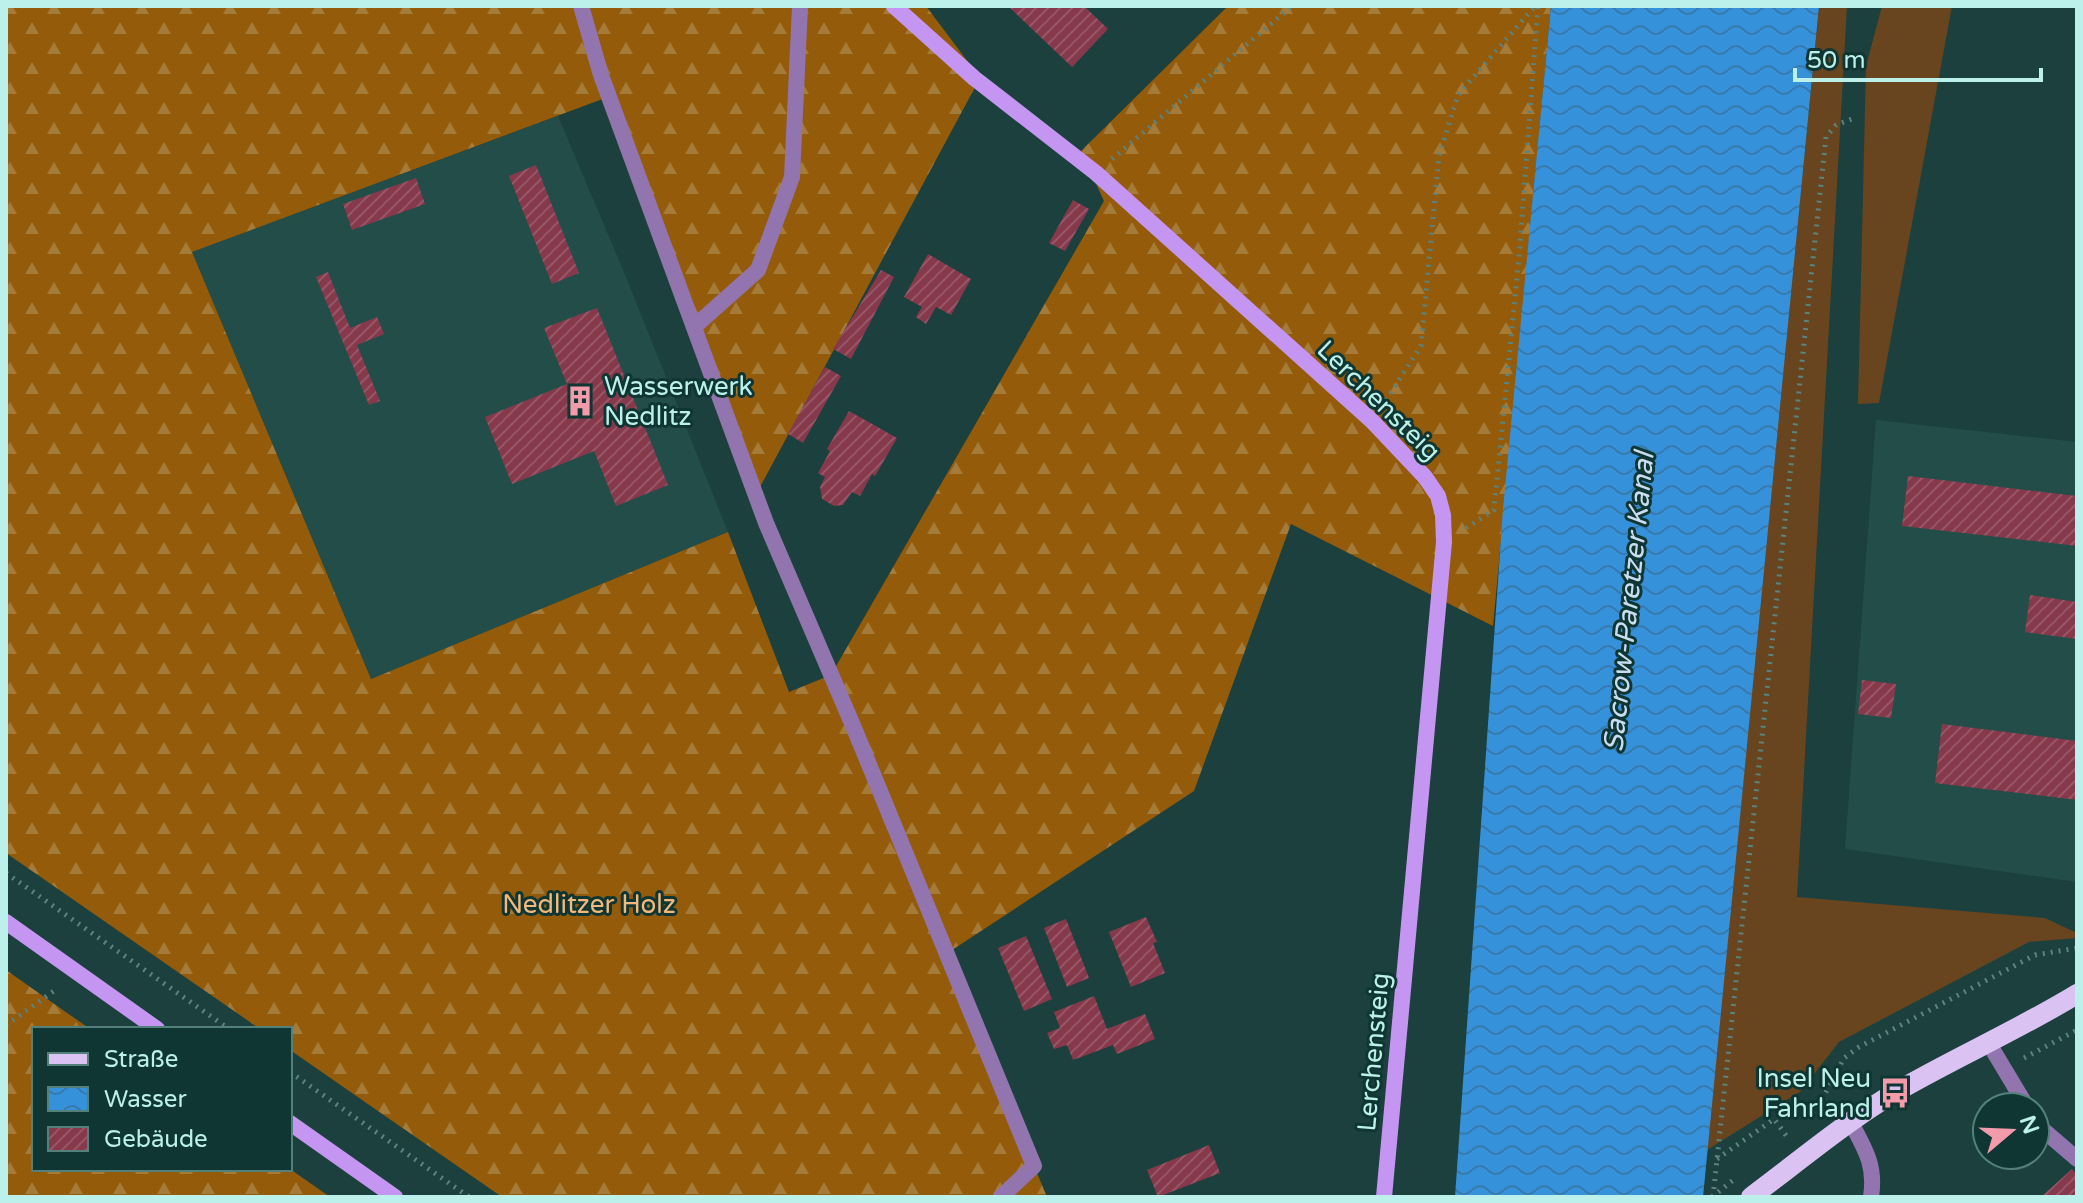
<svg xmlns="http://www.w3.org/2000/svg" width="2083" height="1203" font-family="'Varela Round',sans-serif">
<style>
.built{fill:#234d49}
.grass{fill:#68451e}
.forest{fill:url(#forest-firs)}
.water{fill:url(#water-waves)}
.building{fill:url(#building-hatch)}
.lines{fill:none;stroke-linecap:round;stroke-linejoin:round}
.path{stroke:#598480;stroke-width:5;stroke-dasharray:2 6;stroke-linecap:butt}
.lane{stroke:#9275ae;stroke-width:16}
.street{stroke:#9275ae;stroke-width:16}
.secondary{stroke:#c596f1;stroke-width:16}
.primary{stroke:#dac3f2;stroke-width:20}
.path-bridge{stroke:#598480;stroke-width:5;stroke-dasharray:2 6;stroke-linecap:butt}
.labels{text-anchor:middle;stroke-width:6;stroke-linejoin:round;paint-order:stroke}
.poi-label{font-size:26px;fill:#bcf0ea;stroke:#0f3632;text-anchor:start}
.street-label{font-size:26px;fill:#bcf0ea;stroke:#0f3632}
.park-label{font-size:26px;fill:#f2b87c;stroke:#0f3632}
.water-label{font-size:28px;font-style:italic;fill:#cadef1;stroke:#0f3632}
</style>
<defs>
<pattern id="forest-firs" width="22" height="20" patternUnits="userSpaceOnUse" patternTransform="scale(2)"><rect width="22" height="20" fill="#945b0a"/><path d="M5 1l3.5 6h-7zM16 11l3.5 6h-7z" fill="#a57b3a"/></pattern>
<pattern id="water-waves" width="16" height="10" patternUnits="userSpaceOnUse" patternTransform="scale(2)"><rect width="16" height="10" fill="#3691db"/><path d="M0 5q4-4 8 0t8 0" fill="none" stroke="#377bae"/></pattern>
<pattern id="building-hatch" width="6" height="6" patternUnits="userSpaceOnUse" patternTransform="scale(2)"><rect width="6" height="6" fill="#87394c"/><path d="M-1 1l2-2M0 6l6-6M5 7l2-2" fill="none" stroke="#965666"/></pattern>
</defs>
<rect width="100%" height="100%" fill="#1b403d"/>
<path class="built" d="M558,116L626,277L728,532L371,679L192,252Z
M1876,420L2077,442V882L1845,849Z"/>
<path class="grass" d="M1819,6H1847L1797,897L2045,918L2077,933V938L2029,942L1839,1042L1801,1091L1707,1150Z
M1882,6H1952L1879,403L1858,404L1866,66Z"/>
<path class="forest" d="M6,6H926L980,78L760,487L616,94L192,252L371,679L728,532L789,692L831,675L1104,201L1081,151L1228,6H1551L1493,626L1291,524L1194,791L946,954L1047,1197H502L290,1050V1029H260L6,853Z
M6,970L90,1029H34V1169H290L330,1197H6Z"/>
<path class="water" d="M1551,6H1819L1703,1197H1455L1503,509Z"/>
<path class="building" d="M1008,6H1084L1108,29L1072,67Z
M536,165L579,273L552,284L509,176Z
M416,178L425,204L352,230L343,204Z
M1073,200L1089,209L1065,251L1049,243Z
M928,254L971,279L951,315L936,307L926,324L916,317L922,307L904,297Z
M881,270L894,277L851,359L833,349Z
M328,272L350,328L377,317L384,334L357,345L380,401L369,405L316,277Z
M597,308L668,485L616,506L594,451L512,484L485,417L567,384L544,328Z
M825,367L841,376L803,443L788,434Z
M849,411L897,438L875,476L872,474L860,496L852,492L843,505L834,506L822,499L820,487L825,477L818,473L830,451L827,449Z
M1908,476L2077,496V546L1902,526Z
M2030,595L2077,602V639L2025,632Z
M1862,680L1896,684L1891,718L1858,714Z
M1942,724L2077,741V800L1935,783Z
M1146,917L1157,942L1153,943L1165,973L1131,987L1109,932Z
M1066,919L1089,978L1067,987L1044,928Z
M1026,936L1052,999L1024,1011L998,948Z
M1094,996L1107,1029L1145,1014L1155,1039L1117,1054L1113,1045L1073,1060L1067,1045L1054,1049L1047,1033L1060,1028L1054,1012Z
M1209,1145L1220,1173L1158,1197L1147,1170Z
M2072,1169L2077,1175V1197H2041Z"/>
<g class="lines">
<path class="path" d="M1112,159L1292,6
M1386,400L1421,346L1439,156L1458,95L1535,6
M1466,528L1494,510L1519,257L1538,6
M6,873L229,1029
M6,1025L58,988
M2024,1058L2077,1030
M290,1072L469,1197
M1807,1118L1819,1105L1844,1058L1859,1047L2035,955L2077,948
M1717,1159L1774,1119L1788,1138
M1713,1197L1826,137L1836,125L1852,119"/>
<path class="lane" d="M581,6L601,75L766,523L854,728L1034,1166L1001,1197
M694,327L758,270L792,177L800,6
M1988,1042L2027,1107
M2035,1119L2041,1128L2077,1159"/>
<path class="street" d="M1850,1121C1865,1149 1876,1165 1871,1197"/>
<path class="secondary" d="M894,6L974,78L1096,173L1372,421L1425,477L1438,496L1443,515L1444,542L1384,1197
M6,922L157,1029
M290,1123L395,1197"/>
<path class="primary" d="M1751,1197C1798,1162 1843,1124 1894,1093C1954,1058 2018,1030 2077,994"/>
<path class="path-bridge" d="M1712,1197L1737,1177"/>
</g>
<defs>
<g id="building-bare" transform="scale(2.4)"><path d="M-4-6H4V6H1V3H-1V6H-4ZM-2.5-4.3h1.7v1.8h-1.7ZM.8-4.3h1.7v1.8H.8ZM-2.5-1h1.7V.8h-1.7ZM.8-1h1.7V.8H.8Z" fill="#f39aab" stroke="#0f3632" stroke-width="2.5" paint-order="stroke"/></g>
<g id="bus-bare" transform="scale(2.4)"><path d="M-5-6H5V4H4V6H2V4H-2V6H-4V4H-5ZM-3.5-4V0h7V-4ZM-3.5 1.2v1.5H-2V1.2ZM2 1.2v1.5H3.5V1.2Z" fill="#f39aab" stroke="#0f3632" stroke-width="2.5" paint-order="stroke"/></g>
</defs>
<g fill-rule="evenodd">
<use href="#building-bare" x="580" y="401"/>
<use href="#bus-bare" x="1895" y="1093"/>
</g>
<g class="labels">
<g class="poi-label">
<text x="604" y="395">Wasserwerk<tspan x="604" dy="30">Nedlitz</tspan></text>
<text x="1871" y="1087" text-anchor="end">Insel Neu<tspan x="1871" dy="30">Fahrland</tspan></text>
</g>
<g class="street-label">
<text transform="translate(1379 400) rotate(44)" y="9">Lerchensteig</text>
<text transform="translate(1373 1052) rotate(-85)" y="9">Lerchensteig</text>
</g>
<g class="park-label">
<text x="589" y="913">Nedlitzer Holz</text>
</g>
<g class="water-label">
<text transform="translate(1628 602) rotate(-84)" y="10">Sacrow-Paretzer Kanal</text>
</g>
</g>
<rect width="2083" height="1203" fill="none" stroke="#bcf0ea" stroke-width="16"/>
<rect x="32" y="1027" width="260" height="144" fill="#0f3632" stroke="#54807c" stroke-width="2"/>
<rect x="48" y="1053" width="40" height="12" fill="#dac3f2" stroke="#54807c" stroke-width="2"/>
<text x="104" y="1067" font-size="24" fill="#bcf0ea">Straße</text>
<rect x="48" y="1087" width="40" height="24" fill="url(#water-waves)" stroke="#54807c" stroke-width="2"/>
<text x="104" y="1107" font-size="24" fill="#bcf0ea">Wasser</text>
<rect x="48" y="1127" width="40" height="24" fill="url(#building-hatch)" stroke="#54807c" stroke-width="2"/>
<text x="104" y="1147" font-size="24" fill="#bcf0ea">Gebäude</text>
<g transform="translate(2011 1131) rotate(71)"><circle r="38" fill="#0f3632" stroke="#54807c" stroke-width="2"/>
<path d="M0-6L14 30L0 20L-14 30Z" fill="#f39aab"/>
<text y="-12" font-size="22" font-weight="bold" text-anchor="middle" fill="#bcf0ea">N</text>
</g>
<path d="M1795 68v12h246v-12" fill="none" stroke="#bcf0ea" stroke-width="4"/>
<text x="1807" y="68" font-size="24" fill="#bcf0ea" stroke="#0f3632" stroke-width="6" paint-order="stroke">50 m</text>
</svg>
